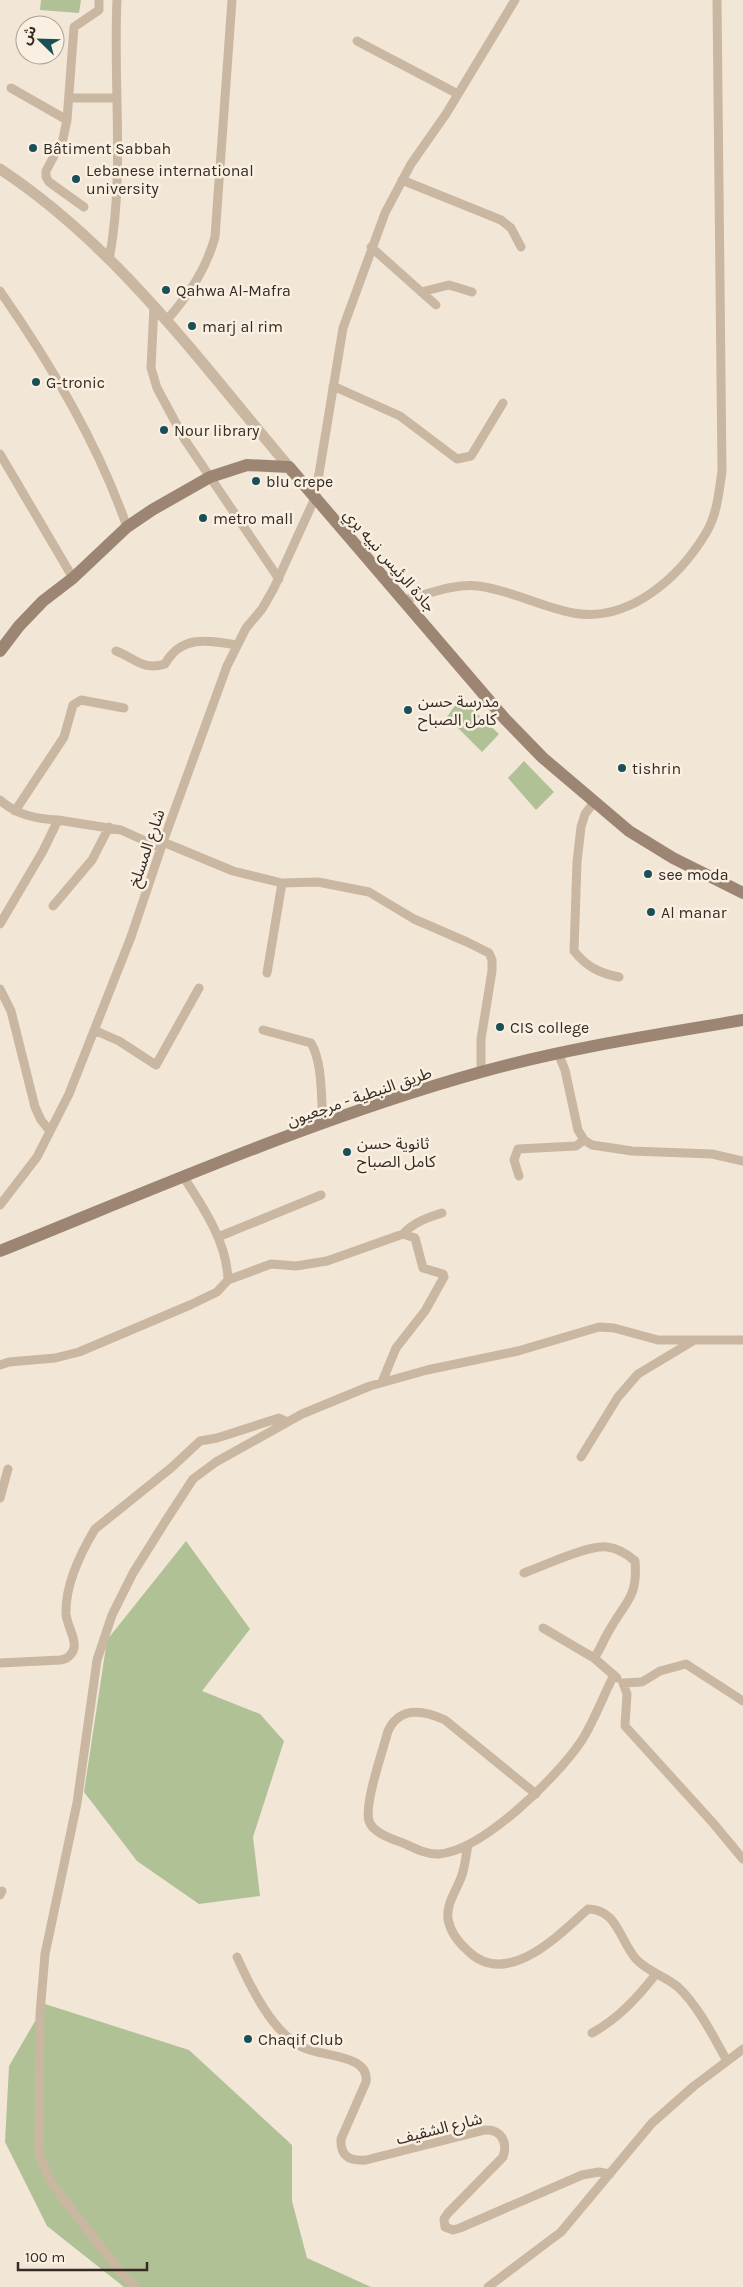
<svg xmlns="http://www.w3.org/2000/svg" width="743" height="2287" font-family="Karla,'Noto Sans Arabic',sans-serif">
<style>
.green{fill:#b0c196}
.lines{fill:none;stroke-linecap:round;stroke-linejoin:round}
.minor{stroke:#cab7a2;stroke-width:9}
.tertiary{stroke:#cab7a2;stroke-width:11}
.secondary{stroke:#9d8574;stroke-width:12}
.poi-dot{fill:#194f57;stroke:#f9f0e2;stroke-width:2}
.labels{text-anchor:middle;stroke-width:5;stroke-linejoin:round;paint-order:stroke}
.poi-label{font-size:16px;fill:#342b25;stroke:#f9f0e2;text-anchor:start}
.street-label{font-size:16px;fill:#342b25;stroke:#f9f0e2}
</style>
<rect width="100%" height="100%" fill="#f2e6d6"/>
<path class="green" d="M41,0H81L79,13L40,10Z
M460,698L499,734L482,752L447,717Z
M524,761L554,792L536,810L508,778Z
M186,1541L250,1629L202,1691L260,1714L284,1741L253,1837L260,1896L199,1904L137,1861L84,1792L107,1640Z
M45,2004L189,2050L292,2145V2201L307,2258L371,2287H124L47,2226L5,2142L9,2066Z"/>
<g class="lines">
<path class="minor" d="M357,41L458,94
M11,88L67,120
M70,98H116
M402,180L501,220L511,228L521,247
M84,207L49,182L46,177V171L63,139L67,120L74,27L99,10V0
M371,247L436,305
M109,260C125,177 113,85 117,0
M0,291C51,364 98,443 127,527
M421,292L449,285L472,292
M154,306L151,368L157,388L185,440L279,579
M167,320C189,294 206,270 215,237L232,0
M333,386L400,416L457,459L471,456L503,403
M0,454L73,578
M403,600C426,595 454,583 478,586C511,590 541,607 573,613C629,623 679,578 706,533C717,515 719,492 722,471L717,0
M116,651C135,658 143,671 165,664C181,635 208,640 236,645
M0,800C17,815 36,819 58,820
M595,801L585,814L581,827L577,862L574,951C587,967 599,973 619,977
M15,811L64,737L73,705L81,700L124,708
M163,842L233,871L282,883L267,973
M282,883L318,882L369,892L414,919L467,942L489,953L492,960V971L481,1039V1072
M53,906L92,860L109,827
M0,924L43,851L58,820L121,830L161,848
M0,989L11,1011L35,1107L41,1120L49,1130
M94,1030L119,1041L156,1065L199,988
M263,1030L311,1043C323,1063 321,1100 323,1124
M558,1053L565,1070L578,1130L584,1140L592,1145L632,1151L712,1154L743,1161
M183,1176C203,1207 227,1242 228,1280
M519,1176L514,1160L518,1149L576,1146L584,1140
M0,1205L37,1157L69,1094L131,937L163,842L227,666L246,628L262,609L274,588L315,498L343,328L385,213L411,164L446,114L515,0
M403,1234C414,1222 427,1218 442,1213
M218,1237L321,1195
M0,1365L9,1362L55,1358L79,1352L190,1305L217,1292L228,1280L271,1264L296,1266L327,1261L403,1234L415,1238L423,1268L443,1274L444,1277L425,1311L396,1348L382,1382
M581,1457L618,1397L638,1374L693,1341
M0,1498L8,1469
M524,1573C543,1566 588,1545 607,1547C617,1548 627,1554 635,1561C638,1599 625,1601 609,1631C603,1640 601,1649 594,1658L617,1678
M543,1628L594,1658
M0,1663L60,1660C67,1659 72,1656 74,1648C76,1637 67,1626 66,1614C65,1585 80,1554 95,1529L171,1468L200,1441L217,1438L279,1418L288,1422
M743,1701L686,1664L660,1671L642,1682L623,1683L627,1694L625,1726L713,1823L743,1859
M536,1794L445,1720C423,1710 400,1706 388,1731C383,1750 364,1804 369,1821C373,1833 392,1839 403,1843C414,1848 427,1855 439,1854C482,1851 556,1778 580,1743C592,1726 604,1694 614,1675
M468,1845C466,1855 465,1866 462,1875C457,1890 446,1903 448,1919C450,1932 458,1942 468,1951C507,1989 559,1935 588,1909C617,1909 620,1941 636,1959C648,1972 665,1976 678,1987C699,2007 713,2036 727,2061
M0,1895L2,1891
M237,1957C250,1986 272,2032 302,2047C321,2057 370,2054 366,2082L341,2139C340,2157 350,2161 366,2160L485,2130C501,2129 508,2142 503,2157L448,2213L444,2219L445,2227L453,2230L460,2228L582,2175L599,2172L610,2174
M592,2033C619,2018 637,1998 656,1974
M135,2287L119,2270L65,2201L50,2180L39,2155L40,2014L45,1954L77,1803L97,1660L112,1615L133,1573L165,1522L193,1479L216,1462L302,1414L370,1386L427,1370L518,1351L599,1327L614,1328L658,1340H743
M488,2287L561,2232L652,2123L694,2086L743,2049"/>
<path class="tertiary" d="M0,169C117,246 200,362 289,467"/>
<path class="secondary" d="M0,651L19,626L43,601L73,578L127,527L152,510L210,477L247,465L289,467L505,719L543,758L629,831L673,858L743,893
M0,1251C159,1187 316,1118 481,1072C567,1048 655,1035 743,1020"/>
</g>
<g class="poi-dot">
<circle cx="33" cy="148" r="5"/>
<circle cx="76" cy="179" r="5"/>
<circle cx="166" cy="290" r="5"/>
<circle cx="192" cy="326" r="5"/>
<circle cx="36" cy="382" r="5"/>
<circle cx="164" cy="430" r="5"/>
<circle cx="256" cy="481" r="5"/>
<circle cx="203" cy="518" r="5"/>
<circle cx="408" cy="710" r="5"/>
<circle cx="622" cy="768" r="5"/>
<circle cx="648" cy="874" r="5"/>
<circle cx="651" cy="912" r="5"/>
<circle cx="500" cy="1027" r="5"/>
<circle cx="347" cy="1152" r="5"/>
<circle cx="248" cy="2039" r="5"/>
</g>
<g class="labels">
<g class="poi-label">
<text x="43" y="154">Bâtiment Sabbah</text>
<text x="86" y="176">Lebanese international<tspan x="86" dy="18">university</tspan></text>
<text x="176" y="296">Qahwa Al-Mafra</text>
<text x="202" y="332">marj al rim</text>
<text x="46" y="388">G-tronic</text>
<text x="174" y="436">Nour library</text>
<text x="266" y="487">blu crepe</text>
<text x="213" y="524">metro mall</text>
<text x="418" y="707">مدرسة حسن<tspan x="418" dy="18">كامل الصباح</tspan></text>
<text x="632" y="774">tishrin</text>
<text x="658" y="880">see moda</text>
<text x="661" y="918">Al manar</text>
<text x="510" y="1033">CIS college</text>
<text x="357" y="1149">ثانوية حسن<tspan x="357" dy="18">كامل الصباح</tspan></text>
<text x="258" y="2045">Chaqif Club</text>
</g>
<g class="street-label">
<text transform="translate(390 560) rotate(49)" y="6">جادة الرئيس نبيه بري</text>
<text transform="translate(146 848) rotate(-71)" y="6">شارع المسلخ</text>
<text transform="translate(359 1096) rotate(-19)" y="6">طريق النبطية - مرجعيون</text>
<text transform="translate(439 2128) rotate(-14)" y="6">شارع الشقيف</text>
</g>
</g>
<g transform="translate(40 40) rotate(293)"><circle r="24" fill="#f9f0e2" stroke="#aaa196"/>
<path d="M0-4L9 19L0 12L-9 19Z" fill="#194f57"/>
<text y="-8" font-size="14" font-weight="bold" text-anchor="middle" fill="#342b25">ش</text>
</g>
<path d="M18 2262v8h129v-8" fill="none" stroke="#342b25" stroke-width="2.5"/>
<text x="25" y="2262" font-size="15" fill="#342b25" stroke="#f9f0e2" stroke-width="4" paint-order="stroke">100 m</text>
</svg>
